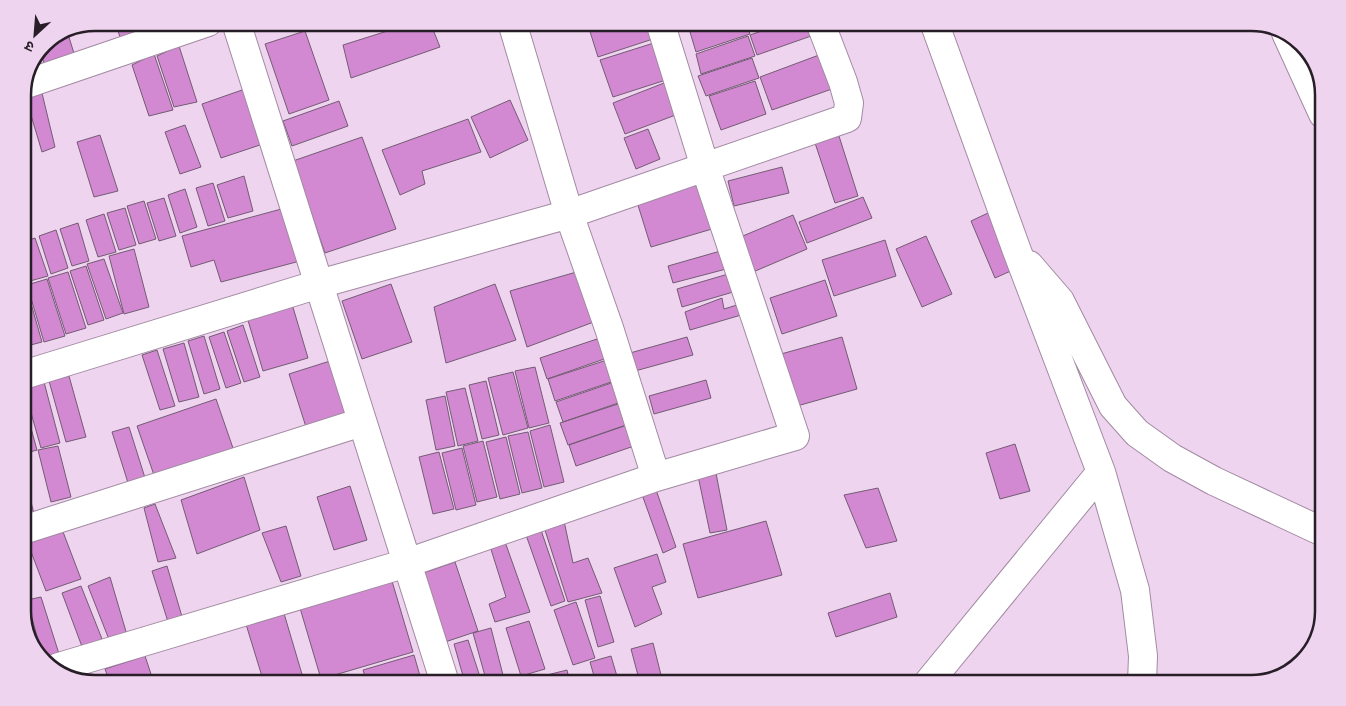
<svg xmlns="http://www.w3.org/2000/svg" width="1346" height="706" font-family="'Source Sans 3','Noto Sans Devanagari',sans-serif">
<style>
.building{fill:#d289d2;stroke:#735c73}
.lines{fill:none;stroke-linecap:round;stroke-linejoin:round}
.street-casing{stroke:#a28aa2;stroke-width:30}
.street{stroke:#fff;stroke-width:28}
.rim{fill:none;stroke:#281e27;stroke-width:2.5}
</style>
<rect width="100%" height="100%" fill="#efd4ef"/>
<path class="building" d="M115,22H160L165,37L124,49Z
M259,22H286L261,30Z
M416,22H430L440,47L351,78L343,45Z
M587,22H651L656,38L598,57Z
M686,22H715L689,31Z
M718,22H746L750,34L696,52L690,32Z
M788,22H810L814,35L757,55L750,35Z
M305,31L329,100L289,114L265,44Z
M68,34L77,63L46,72L41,51L44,44Z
M748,36L755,56L701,74L696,54Z
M657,42L669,79L613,97L600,60Z
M179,46L197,102L174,107L157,56Z
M154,54L173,110L149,116L132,65Z
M819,55L832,89L772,110L760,77Z
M752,58L759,78L706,96L698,76Z
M669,81L681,113L625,134L613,103Z
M755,81L766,114L721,130L709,96Z
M41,89L55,147L42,152L25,95Z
M245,89L263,144L221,158L202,104Z
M510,100L528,140L490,158L471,117Z
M339,101L348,126L292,146L283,121Z
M468,119L481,152L422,171L425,184L400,195L382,150Z
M185,125L201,167L180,174L165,132Z
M648,129L660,159L636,169L624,138Z
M23,131L30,154L23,156Z
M100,135L118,191L94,197L77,142Z
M839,136L858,196L835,203L815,143Z
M362,137L396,229L325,253L293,161Z
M782,167L789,193L734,206L728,181Z
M244,176L253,211L228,218L217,185Z
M213,183L225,221L208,226L196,188Z
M699,184L712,229L651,247L637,202Z
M185,189L197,227L180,233L168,195Z
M863,197L872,218L807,243L799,222Z
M164,198L176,236L159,241L147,203Z
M144,201L156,239L139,244L127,206Z
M125,208L136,245L119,250L107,213Z
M285,208L300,261L221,282L214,260L191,267L182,236Z
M988,213L1013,270L995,278L971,221Z
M104,214L116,252L98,257L86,220Z
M793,215L807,249L753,272L738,238Z
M78,223L89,261L72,266L60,229Z
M56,230L68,268L51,274L39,236Z
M926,236L952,294L922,307L896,249Z
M35,238L48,276L30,281L23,256V242Z
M885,240L896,276L834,296L822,260Z
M134,249L149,307L124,314L109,256Z
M724,250L730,268L673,283L668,266Z
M104,259L123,313L106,319L87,264Z
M86,266L104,320L88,325L70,271Z
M587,269L599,320L527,347L510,291Z
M68,272L86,328L66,334L48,278Z
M735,272L740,290L682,307L677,289Z
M47,279L65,336L44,342L27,285Z
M825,280L837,316L782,334L770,298Z
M391,284L412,342L362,359L342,301Z
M495,284L516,340L446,363L434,307Z
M26,286L42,342L23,347V287Z
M722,298L724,309L740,304L748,313L690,330L685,312Z
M292,304L308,358L263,371L247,317Z
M243,325L260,377L244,382L227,331Z
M224,332L241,383L226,388L209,337Z
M204,336L220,389L204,394L188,341Z
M603,337L610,357L547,379L540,358Z
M687,337L693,355L635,371L630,353Z
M842,337L857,389L797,406L781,354Z
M184,343L199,397L179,402L163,349Z
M157,350L175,406L160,410L142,355Z
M610,359L617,380L555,401L548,379Z
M330,361L351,410L307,430L289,374Z
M535,367L549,423L529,428L515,371Z
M513,372L528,428L503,435L488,378Z
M69,376L86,437L66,442L49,381Z
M706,380L711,398L654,414L649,396Z
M486,381L499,435L482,439L469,385Z
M617,381L624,401L563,422L556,402Z
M44,382L60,443L41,448L24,388Z
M465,388L478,441L458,446L446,392Z
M445,396L455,446L436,450L426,400Z
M23,399L37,450L23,454Z
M216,399L234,451L155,478L137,426Z
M621,403L629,424L568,445L560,423Z
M630,424L637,445L576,466L569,445Z
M550,425L564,482L544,487L530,431Z
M129,427L146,481L129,486L112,432Z
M528,432L542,488L522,493L508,436Z
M506,437L520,494L500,499L486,442Z
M483,441L497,497L477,502L463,446Z
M1015,444L1030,491L1000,499L986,453Z
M58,446L71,497L51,502L38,450Z
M462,448L476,505L456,510L442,453Z
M439,452L454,509L433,514L419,457Z
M715,468L727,530L710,533L697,471Z
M23,472L36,521L23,524Z
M244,477L260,530L197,554L181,500Z
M654,484L676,547L663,553L640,489Z
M350,486L367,540L334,550L317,497Z
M878,488L897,541L866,548L844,495Z
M155,504L176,558L158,562L144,508Z
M564,521L573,563L588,558L602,593L568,602L544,527Z
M766,521L782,575L698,598L683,544Z
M60,524L81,579L46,591L25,536Z
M286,526L301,576L281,582L262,533Z
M541,530L565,601L551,606L526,535Z
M504,539L530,612L495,622L489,604L506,597L489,543Z
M657,554L666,582L652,587L662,614L635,627L614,568Z
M455,562L478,631L445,642L423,573Z
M167,566L183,620L169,625L152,571Z
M23,577L29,597L23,599Z
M110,577L127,635L110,642L88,586Z
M392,581L413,652L321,679L300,608Z
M81,586L104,644L84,652L62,593Z
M890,593L897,617L836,637L828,613Z
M600,596L614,642L598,647L585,600Z
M41,597L60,657L45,660L43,658L27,600Z
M576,602L595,658L573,665L554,610Z
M283,610L304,681L294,683H264L245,621Z
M529,621L545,669L521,676L506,628Z
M491,628L505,683H487L473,633Z
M468,640L482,683H465L454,644Z
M653,643L663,683H640L631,649Z
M414,655L422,683H367L363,670Z
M145,656L151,674L121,683H110L105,669Z
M611,656L619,683H596L590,662Z
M567,670L570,683H550L547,675Z
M154,677L157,683H137Z
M332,678L334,683H315Z"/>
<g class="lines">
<g class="street-casing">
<path id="street" d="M236,22L445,683
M512,22L569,214L609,328L656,477
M934,22L1017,251L1101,472L1135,590L1143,656L1142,683
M1286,33L1323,114
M26,84L208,22
M1029,265L1060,301L1113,406L1137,433L1172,458L1214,481L1323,532
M23,375L319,284L569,214L847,118L849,103L843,82L820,22
M23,530L362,422
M59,667L407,563L656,477L795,436L705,167L660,22
M928,683L1101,472"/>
</g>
<use href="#street" class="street"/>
</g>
<path d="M0 0H1346V706H0ZM95 31H1251A64 64 0 0 1 1315 95V611A64 64 0 0 1 1251 675H95A64 64 0 0 1 31 611V95A64 64 0 0 1 95 31Z" fill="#efd4ef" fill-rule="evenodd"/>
<path class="rim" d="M95 31H1251A64 64 0 0 1 1315 95V611A64 64 0 0 1 1251 675H95A64 64 0 0 1 31 611V95A64 64 0 0 1 95 31Z"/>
<g transform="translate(35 35) rotate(206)" stroke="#efd4ef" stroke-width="4" paint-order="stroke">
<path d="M0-4L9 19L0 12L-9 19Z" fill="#281e27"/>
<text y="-8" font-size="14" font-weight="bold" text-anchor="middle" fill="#281e27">उ</text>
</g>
</svg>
